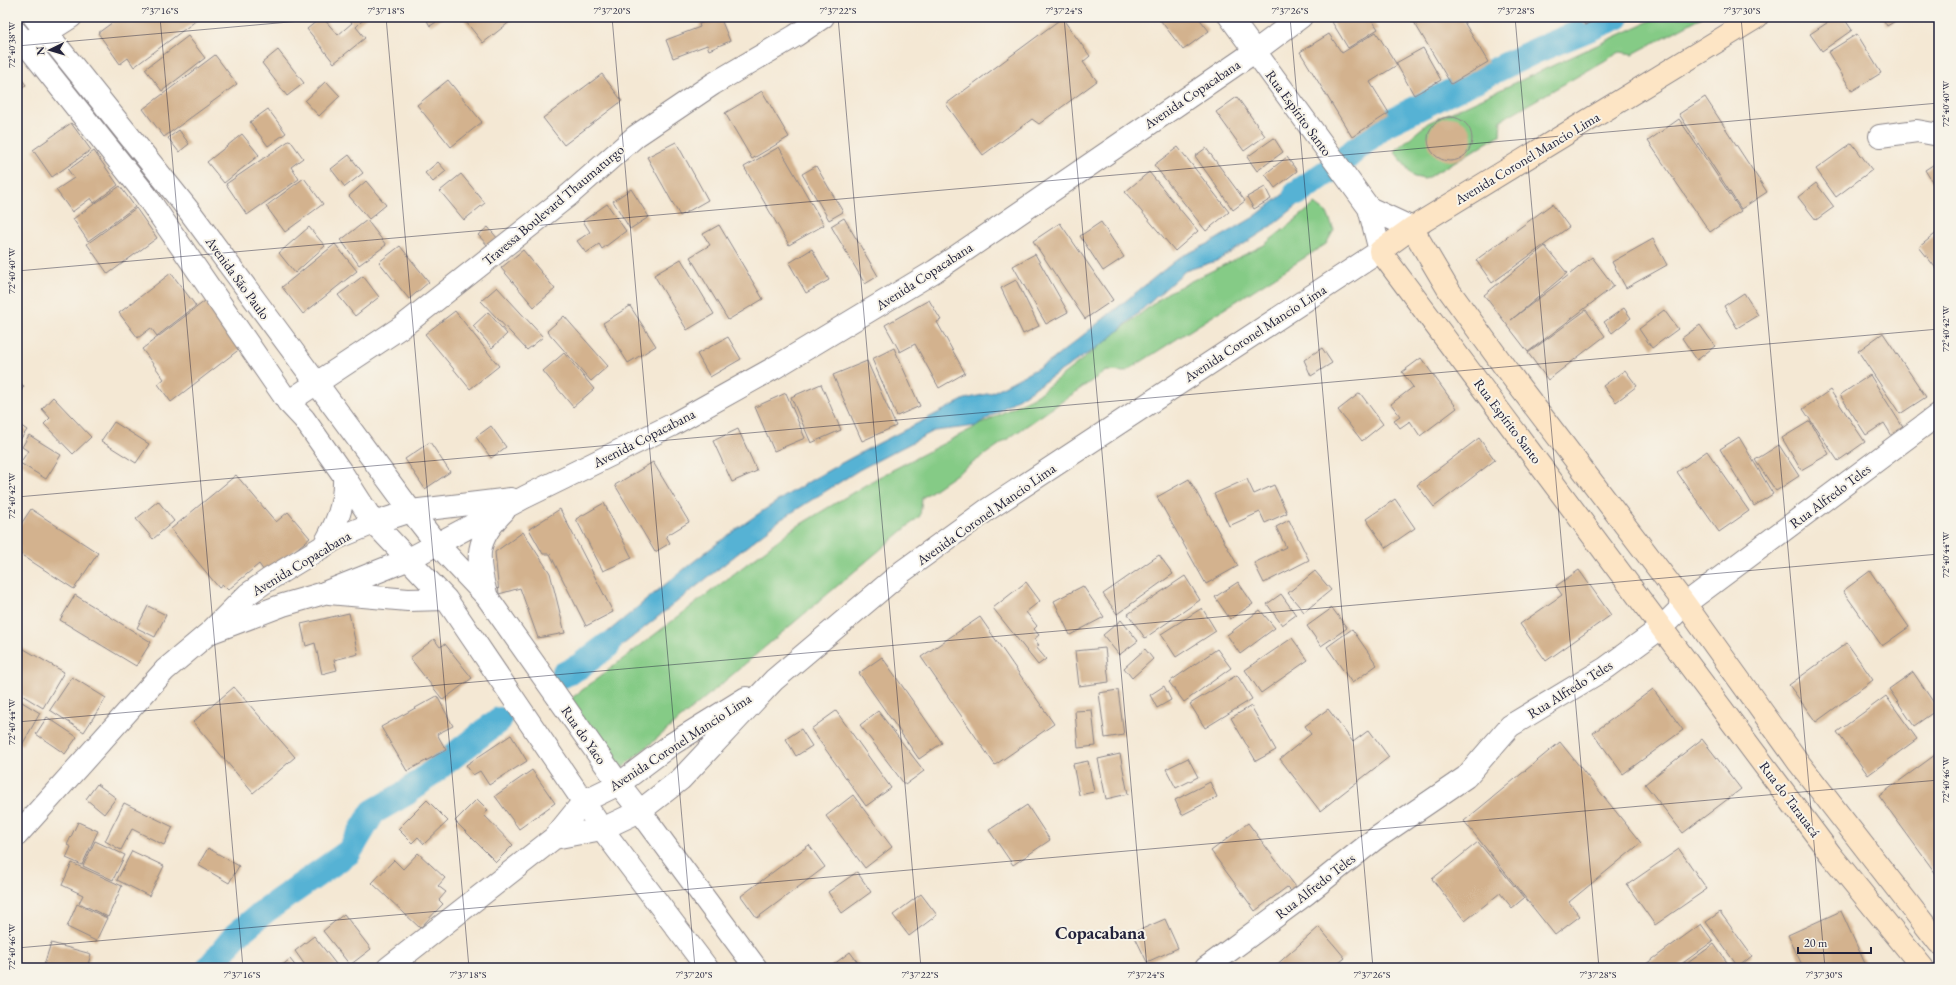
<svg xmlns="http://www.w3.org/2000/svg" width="1956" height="985" font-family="'EB Garamond',serif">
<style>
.park{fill:#85cb86;stroke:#547660}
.water{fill:#56b2d4;stroke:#3c6a88}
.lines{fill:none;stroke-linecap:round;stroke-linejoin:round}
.canal{stroke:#56b2d4;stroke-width:26}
.building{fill:#d3b28e}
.minor-casing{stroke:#8b8588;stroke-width:24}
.tertiary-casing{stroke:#8b8588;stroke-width:24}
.secondary-casing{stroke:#8b8588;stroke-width:24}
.minor{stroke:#fff;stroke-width:22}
.tertiary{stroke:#fff;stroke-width:22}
.secondary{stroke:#fde5c5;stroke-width:22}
.ticks{fill:none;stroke:#22223b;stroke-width:1;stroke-opacity:0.45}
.labels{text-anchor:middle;stroke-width:4;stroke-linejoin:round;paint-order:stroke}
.street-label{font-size:14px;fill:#22223b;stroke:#f7f3e8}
.district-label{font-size:18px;font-weight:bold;fill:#22223b;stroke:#f7f3e8}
.neatline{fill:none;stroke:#22223b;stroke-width:1.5}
.ticks-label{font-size:10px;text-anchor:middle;fill:#22223b}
</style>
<rect width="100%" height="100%" fill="#f7f3e8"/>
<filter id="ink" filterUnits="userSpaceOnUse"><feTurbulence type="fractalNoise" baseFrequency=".025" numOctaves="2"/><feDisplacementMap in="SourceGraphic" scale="8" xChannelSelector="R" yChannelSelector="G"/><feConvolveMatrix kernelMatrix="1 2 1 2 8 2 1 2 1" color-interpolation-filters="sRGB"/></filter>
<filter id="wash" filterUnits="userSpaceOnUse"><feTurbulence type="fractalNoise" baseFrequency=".012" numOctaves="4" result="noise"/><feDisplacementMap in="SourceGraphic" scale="16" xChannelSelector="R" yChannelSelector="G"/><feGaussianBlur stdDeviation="0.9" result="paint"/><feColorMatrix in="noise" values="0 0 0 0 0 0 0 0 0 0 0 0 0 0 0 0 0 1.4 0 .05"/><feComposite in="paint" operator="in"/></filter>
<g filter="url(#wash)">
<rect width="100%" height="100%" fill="#f4e8d4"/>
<path class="park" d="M1658,17H1702L1633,54L1620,52L1501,120L1500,135L1425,179L1414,177L1394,151L1428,123Z
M1315,204L1327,213L1334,230L1326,244L1125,372L1106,371L922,498L920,516L622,768L568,701L791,530L877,478L1037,395L1167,293L1264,245Z"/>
<path class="water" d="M1320,166L1330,179L1269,228L1219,260L1185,271L1107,341L976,426L934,431L859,470L780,520L586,674L576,658C638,608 698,554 764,510C827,467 898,434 965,399L991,393L1051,361L1180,257L1210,243L1254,217Z"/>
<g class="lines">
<path class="canal" d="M1297,193L1340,163L1385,124L1535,51L1617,17
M563,675L580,666L608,645
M209,968L236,935L266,910L349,852L373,812L406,793L499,720"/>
</g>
<g id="blocks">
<path class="building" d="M120,17H201L134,67L128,58L120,64L98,33Z
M322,17L338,35L352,23L347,17H366L356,27L365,38L334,63L307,29Z
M425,17H444L430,26Z
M462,17H516L483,43Z
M717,17H720L730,41L709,50L707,45L673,58L666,40L700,27L699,24Z
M1158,17H1198L1209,31L1183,50Z
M1340,17H1370L1378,29L1348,48L1332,22Z
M1411,17H1461L1488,62L1451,84Z
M1581,17H1601L1585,25Z
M1836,17H1843L1852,30L1822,51L1810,34Z
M1882,17H1902L1887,26Z
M1062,18L1090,56L1083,62L1097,81L1039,124L1032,119L983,155L946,104Z
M1376,32L1397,65L1370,82L1389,113L1352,137L1300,52L1329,34L1342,53Z
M1857,34L1881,73L1852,91L1828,52Z
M188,36L205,58L162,91L145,69Z
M1423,48L1441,80L1414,95L1396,63Z
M278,50L304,83L287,96L262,63Z
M215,55L237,84L164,137L143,109Z
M17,73L26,85L17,91Z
M602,74L622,101L564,145L543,118Z
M448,80L482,122L451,147L417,105Z
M326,81L340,96L319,116L305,101Z
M762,91L789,137L752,159L725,113Z
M1237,97L1265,136L1244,151L1216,112Z
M1705,97L1767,192L1741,209L1679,114Z
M268,109L286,133L268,146L250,122Z
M1428 139a22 22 0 1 1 44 0a22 22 0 1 1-44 0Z
M1679,119L1741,211L1710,232L1648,141Z
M71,123L91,150L52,177L33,150Z
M179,130L189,144L179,152L168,138Z
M242,134L259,155L224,183L207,162Z
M1274,138L1283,152L1257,171L1247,157Z
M290,140L303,158L291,167L299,179L247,215L226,184Z
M676,142L708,200L680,216L647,157Z
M1852,143L1872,170L1836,197L1816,169Z
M779,147L824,225L789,245L744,167Z
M1178,147L1229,212L1206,231L1154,165Z
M1206,148L1245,201L1233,210L1195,156Z
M94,151L118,185L94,203L91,198L72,212L56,190L74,178L68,170Z
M349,155L363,173L345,187L331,169Z
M1287,157L1297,171L1275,188L1265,174Z
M1939,161V179L1933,183L1925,170Z
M438,162L446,171L433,182L425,173Z
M816,166L843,212L829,220L802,174Z
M1149,172L1198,231L1175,251L1125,192Z
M461,174L485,203L464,220L440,191Z
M304,178L323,204L285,232L266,206Z
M366,181L386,205L369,219L349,196Z
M1816,183L1834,207L1816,220L1798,197Z
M120,186L135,207L88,241L73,219Z
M1265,187L1271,199L1254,209L1247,197Z
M631,189L649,217L630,229L613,201Z
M607,204L626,231L602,249L599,244L586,253L577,241L590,232L583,221Z
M1552,204L1569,227L1492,283L1476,260Z
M136,208L157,238L108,274L87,244Z
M844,218L878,276L865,284L831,226Z
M367,220L386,245L359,265L341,240Z
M1101,222L1124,257L1103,271L1080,236Z
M1060,223L1113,300L1085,319L1033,241Z
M719,225L763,299L728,320L690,257L710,245L703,234Z
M309,227L325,246L295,273L279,253Z
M488,227L498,239L489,247L478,235Z
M1939,231V272L1919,247Z
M1653,239L1667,265L1626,288L1612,262Z
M335,244L357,271L303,314L282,287Z
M400,246L429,282L409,299L379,262Z
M1545,246L1567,273L1511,320L1592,257L1614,286L1528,352L1484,295Z
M812,249L829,280L806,293L789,263Z
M523,250L555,289L534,307L501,268Z
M1035,254L1068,312L1046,324L1013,266Z
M681,259L714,314L687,330L654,275Z
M171,273L196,306L157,336L151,328L138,338L119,313Z
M363,276L379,297L355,316L338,295Z
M1016,280L1039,326L1023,334L1001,288Z
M497,287L543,337L527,350L481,301Z
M1744,293L1758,315L1737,328L1724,306Z
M929,300L941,320L937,322L965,373L939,388L915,344L900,352L885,325Z
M205,301L241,348L171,402L158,384L164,379L142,349Z
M630,306L656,346L628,363L603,323Z
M1624,308L1631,318L1612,333L1604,322Z
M1586,310L1605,336L1548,380L1528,353Z
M1664,310L1678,329L1652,348L1639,329Z
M455,311L499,366L470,389L425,334Z
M488,312L507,334L492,348L473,326Z
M564,316L608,366L591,381L547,331Z
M1700,325L1715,346L1697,360L1682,338Z
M1883,333L1926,397L1900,414L1858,351Z
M728,337L741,359L710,377L697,354Z
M894,348L920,406L897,416L872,359Z
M1322,348L1332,363L1311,376L1304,360Z
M564,353L594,389L573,407L543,371Z
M1421,358L1457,408L1420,436L1410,421L1400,428L1394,420L1400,416L1391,404L1413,387L1402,372Z
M867,361L896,426L862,441L833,375Z
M1625,370L1637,386L1616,402L1603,386Z
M1870,375L1904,429L1892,436L1884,423L1866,435L1840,395Z
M17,382L24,386L17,397Z
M821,384L841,430L811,443L791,397Z
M1830,390L1865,442L1838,461L1803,409Z
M786,393L805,438L774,451L755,407Z
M1360,393L1383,424L1362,441L1338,410Z
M53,397L91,437L73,454L44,424L50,418L42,409Z
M1810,421L1829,454L1801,470L1782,438Z
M114,422L149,444L136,463L101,441Z
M17,423L27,430L17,444Z
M491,426L506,447L491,458L476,437Z
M738,429L757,471L732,482L713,441Z
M29,435L61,455L46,479L20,463L28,451L22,447Z
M1739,437L1773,494L1754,506L1720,449Z
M1479,438L1495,460L1434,507L1417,485Z
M430,442L450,472L425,489L405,459Z
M1779,445L1799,476L1776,491L1755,460Z
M1707,451L1749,511L1719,532L1677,472Z
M653,462L689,522L666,536L670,543L655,552L615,485Z
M236,475L276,522L288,512L310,538L266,574L259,564L228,590L223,585L219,588L171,529Z
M1189,479L1238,566L1206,584L1157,497Z
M1247,479L1254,494L1274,485L1287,513L1265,523L1260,512L1229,526L1214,494Z
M1395,499L1415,528L1386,548L1366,519Z
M158,501L174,521L153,539L136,519Z
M604,503L632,558L603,571L576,519Z
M31,509L98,553L74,589L17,552V530Z
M560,509L613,612L586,626L550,554H543L529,529Z
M1289,520L1309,560L1264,583L1254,563L1286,547L1276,527Z
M523,532L550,573L565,633L538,638L520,588L499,594L495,552Z
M1159,555L1173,574L1117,614L1103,594Z
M1579,570L1611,615L1546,661L1520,624L1562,595L1556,586Z
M1315,571L1331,590L1304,612L1288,593Z
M1870,571L1909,627L1882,646L1843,591Z
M1185,576L1200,600L1145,638L1128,614Z
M1026,582L1040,601L1026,612L1037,626L1034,629L1039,635L1034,639L1039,645L1036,647L1046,659L1038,665L993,608Z
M1238,582L1253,604L1230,619L1215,597Z
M1083,586L1104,617L1070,635L1054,601Z
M1281,594L1296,615L1282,625L1267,604Z
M75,595L151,642L136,666L60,620Z
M148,606L166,615L155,637L137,628Z
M1202,608L1216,631L1176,657L1161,634Z
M1332,608L1347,628L1321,646L1307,626Z
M1260,610L1275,628L1240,654L1227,635Z
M349,613L358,654L334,660L337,670L322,674L315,643L306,646L301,624Z
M980,617L1054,724L995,765L921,657Z
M1121,620L1138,641L1119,655L1103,635Z
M1352,629L1377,665L1352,683L1327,647Z
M1292,638L1308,660L1261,693L1245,670Z
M434,639L440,647L445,644L472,678L443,700L410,658Z
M1847,643L1873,680L1816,722L1789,685Z
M17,645L64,672L43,708L17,692Z
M1105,648L1109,682L1079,686L1075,651Z
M1145,649L1153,659L1132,678L1124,668Z
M1217,649L1231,668L1184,702L1169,682Z
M882,657L942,743L919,759L859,673Z
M1913,672L1938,709L1914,726L1889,689Z
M1237,675L1252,699L1205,728L1190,704Z
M72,677L106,698L84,732L50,710Z
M1164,686L1171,700L1157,708L1150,695Z
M234,687L295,757L253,793L193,722Z
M1653,689L1683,730L1623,774L1593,733Z
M1118,690L1124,735L1105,738L1099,693Z
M437,696L453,726L437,734L446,750L407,771L381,727Z
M1886,696L1917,739L1868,775L1837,732Z
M17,699L40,713L22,745L17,742Z
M1251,706L1276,750L1256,761L1231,718Z
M1328,709L1353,742L1369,730L1389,757L1320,811L1280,759L1311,734L1305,726Z
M1092,710L1096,746L1078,748L1075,711Z
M836,711L891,788L866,806L811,729Z
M878,711L924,771L905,785L860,725Z
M47,717L77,737L65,754L36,734Z
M801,729L812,746L796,756L786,739Z
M511,735L527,761L489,785L480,771L473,775L466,765Z
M1702,739L1741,789L1683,833L1645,784Z
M1560,742L1641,843L1569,902L1580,916L1555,935L1464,821Z
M1939,752V878L1879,796Z
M1120,754L1128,794L1106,799L1098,759Z
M1188,758L1198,777L1176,788L1166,769Z
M1088,761L1094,792L1079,795L1073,764Z
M532,770L555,803L519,829L495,796Z
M1210,782L1217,797L1182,815L1175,800Z
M97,784L116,798L104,814L86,799Z
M853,795L892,847L865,868L826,816Z
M477,799L488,810L484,815L513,845L496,862L455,821Z
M427,800L448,821L424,844L418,837L412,843L398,829Z
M124,803L173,827L164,845L132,829L121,850L105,841Z
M1027,805L1050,840L1013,865L989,830Z
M78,822L98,831L82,865L66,858L71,847L67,845Z
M1248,823L1296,887L1291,891L1287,887L1255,911L1211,851Z
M95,841L125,855L113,880L83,866Z
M1478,842L1524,898L1512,908L1500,893L1465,921L1432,879Z
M809,845L825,867L757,918L741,896Z
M208,848L239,866L229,883L198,865Z
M1679,849L1707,889L1655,925L1627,885Z
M132,851L164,866L149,896L117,880Z
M418,853L445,878L438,886L446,892L439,900L443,904L420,928L372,883L394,860L403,869Z
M72,863L122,886L108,917L79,903L83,895L62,885Z
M857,872L871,892L842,913L828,892Z
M921,894L937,915L909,936L893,915Z
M77,904L107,918L96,941L67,927Z
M1841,911L1867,968H1797L1802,965L1788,935Z
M1720,912L1752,956L1738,967L1706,922Z
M344,914L371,949L350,965L323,931Z
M1165,919L1178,948L1147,962L1133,933Z
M1701,924L1713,941L1676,968H1649L1646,964Z
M1319,927L1345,958L1333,968H1273Z
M314,936L339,968H307L295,951Z
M51,943L91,954L87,968H43Z
M1714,944L1731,968H1681Z
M850,952L862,968H829Z
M290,959L297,968H279Z"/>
</g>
</g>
<g filter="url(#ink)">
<use href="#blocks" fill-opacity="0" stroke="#8b8588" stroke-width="1"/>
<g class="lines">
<g class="minor-casing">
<path id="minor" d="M29,41L46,33L71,17
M1880,136L1917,131L1939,135
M288,402L403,326L569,195L636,136L713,84L795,36L823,17
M554,838L602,829
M388,968L554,838L584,801
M1206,968L1306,894L1375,839L1466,777L1510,726L1606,668L1662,627L1685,604L1939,414"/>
</g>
<g class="tertiary-casing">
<path id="tertiary" d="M34,17L190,212L411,511L436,543L487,597L619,784L640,811L756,968
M17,33L145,194L288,402L304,419L342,473L374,523L446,599L602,829L707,968
M1369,208L1412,228
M323,547C337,523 345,505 344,477
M329,593L408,600L446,599
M486,594C476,557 475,540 504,511
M209,633L283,605L324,593L409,559L525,497L672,425L774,368L935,271L1254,52L1301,17
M584,801L619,784L672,744L746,698
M602,829L640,811L681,779L774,680L903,571L987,510L1380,251L1369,208L1230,17
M17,835L165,670L209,633L248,594L268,580L337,538L374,523L411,511L511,499"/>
</g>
<g class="secondary-casing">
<path id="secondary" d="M1757,17L1412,228L1380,251L1831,855L1923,968
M1412,228L1448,289L1506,369L1685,604L1799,763L1939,943"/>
</g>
<use href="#minor" class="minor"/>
<use href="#tertiary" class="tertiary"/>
<use href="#secondary" class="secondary"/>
</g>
</g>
<path class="ticks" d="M160,17L243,968M386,17L469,968M612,17L695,968M838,17L921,968M1064,17L1147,968M1290,17L1373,968M1515,17L1599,968M1741,17L1825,968M17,46L346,17M17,271L1939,103M17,497L1939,329M17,722L1939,554M17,948L1939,780"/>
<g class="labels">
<g class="street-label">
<text transform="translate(1192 94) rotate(-34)" y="5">Avenida Copacabana</text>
<text transform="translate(1299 113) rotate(54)" y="5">Rua Espírito Santo</text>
<text transform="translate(1527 158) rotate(-31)" y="5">Avenida Coronel Mancio Lima</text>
<text transform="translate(553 205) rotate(-40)" y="5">Travessa Boulevard Thaumaturgo</text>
<text transform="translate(924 276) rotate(-33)" y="5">Avenida Copacabana</text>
<text transform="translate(238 278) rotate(54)" y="5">Avenida São Paulo</text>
<text transform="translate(1255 333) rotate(-33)" y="5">Avenida Coronel Mancio Lima</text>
<text transform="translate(1508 421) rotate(53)" y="5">Rua Espírito Santo</text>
<text transform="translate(644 438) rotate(-27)" y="5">Avenida Copacabana</text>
<text transform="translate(1830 496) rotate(-37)" y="5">Rua Alfredo Teles</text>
<text transform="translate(986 514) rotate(-35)" y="5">Avenida Coronel Mancio Lima</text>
<text transform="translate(301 563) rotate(-31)" y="5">Avenida Copacabana</text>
<text transform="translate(1570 689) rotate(-32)" y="5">Rua Alfredo Teles</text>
<text transform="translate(584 735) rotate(55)" y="5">Rua do Yaco</text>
<text transform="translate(680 742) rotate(-33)" y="5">Avenida Coronel Mancio Lima</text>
<text transform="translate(1790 799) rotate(53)" y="5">Rua do Tarauacá</text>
<text transform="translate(1315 886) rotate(-38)" y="5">Rua Alfredo Teles</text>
</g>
<g class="district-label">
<text x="1100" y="939">Copacabana</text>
</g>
</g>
<rect width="1956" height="985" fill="none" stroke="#f7f3e8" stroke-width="44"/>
<g transform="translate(50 50) rotate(265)" stroke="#f7f3e8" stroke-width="3" paint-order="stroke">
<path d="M0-3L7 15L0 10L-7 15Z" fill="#22223b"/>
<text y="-6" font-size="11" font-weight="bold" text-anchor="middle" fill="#22223b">N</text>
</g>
<path d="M1798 947v6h73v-6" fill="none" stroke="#22223b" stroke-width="2"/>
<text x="1804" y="947" font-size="12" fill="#22223b" stroke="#f7f3e8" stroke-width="3" paint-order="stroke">20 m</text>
<rect x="22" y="22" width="1912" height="941" class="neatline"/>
<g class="ticks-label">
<text x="160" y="14">7°37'16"S</text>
<text x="386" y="14">7°37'18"S</text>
<text x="612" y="14">7°37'20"S</text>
<text x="838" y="14">7°37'22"S</text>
<text x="1064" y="14">7°37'24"S</text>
<text x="1290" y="14">7°37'26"S</text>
<text x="1516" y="14">7°37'28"S</text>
<text x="1742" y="14">7°37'30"S</text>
<text transform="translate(11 45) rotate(-90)" y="4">72°40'38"W</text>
<text transform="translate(1945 104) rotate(-90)" y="4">72°40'40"W</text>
<text transform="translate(11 271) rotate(-90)" y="4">72°40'40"W</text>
<text transform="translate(1945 329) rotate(-90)" y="4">72°40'42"W</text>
<text transform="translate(11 496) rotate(-90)" y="4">72°40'42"W</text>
<text transform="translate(1945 555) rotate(-90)" y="4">72°40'44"W</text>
<text transform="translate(11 722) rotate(-90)" y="4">72°40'44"W</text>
<text transform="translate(1945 780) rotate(-90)" y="4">72°40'46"W</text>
<text transform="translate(11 947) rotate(-90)" y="4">72°40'46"W</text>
<text x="242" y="978">7°37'16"S</text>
<text x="468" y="978">7°37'18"S</text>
<text x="694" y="978">7°37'20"S</text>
<text x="920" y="978">7°37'22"S</text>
<text x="1146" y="978">7°37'24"S</text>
<text x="1372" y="978">7°37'26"S</text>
<text x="1598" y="978">7°37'28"S</text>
<text x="1824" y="978">7°37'30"S</text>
</g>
</svg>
